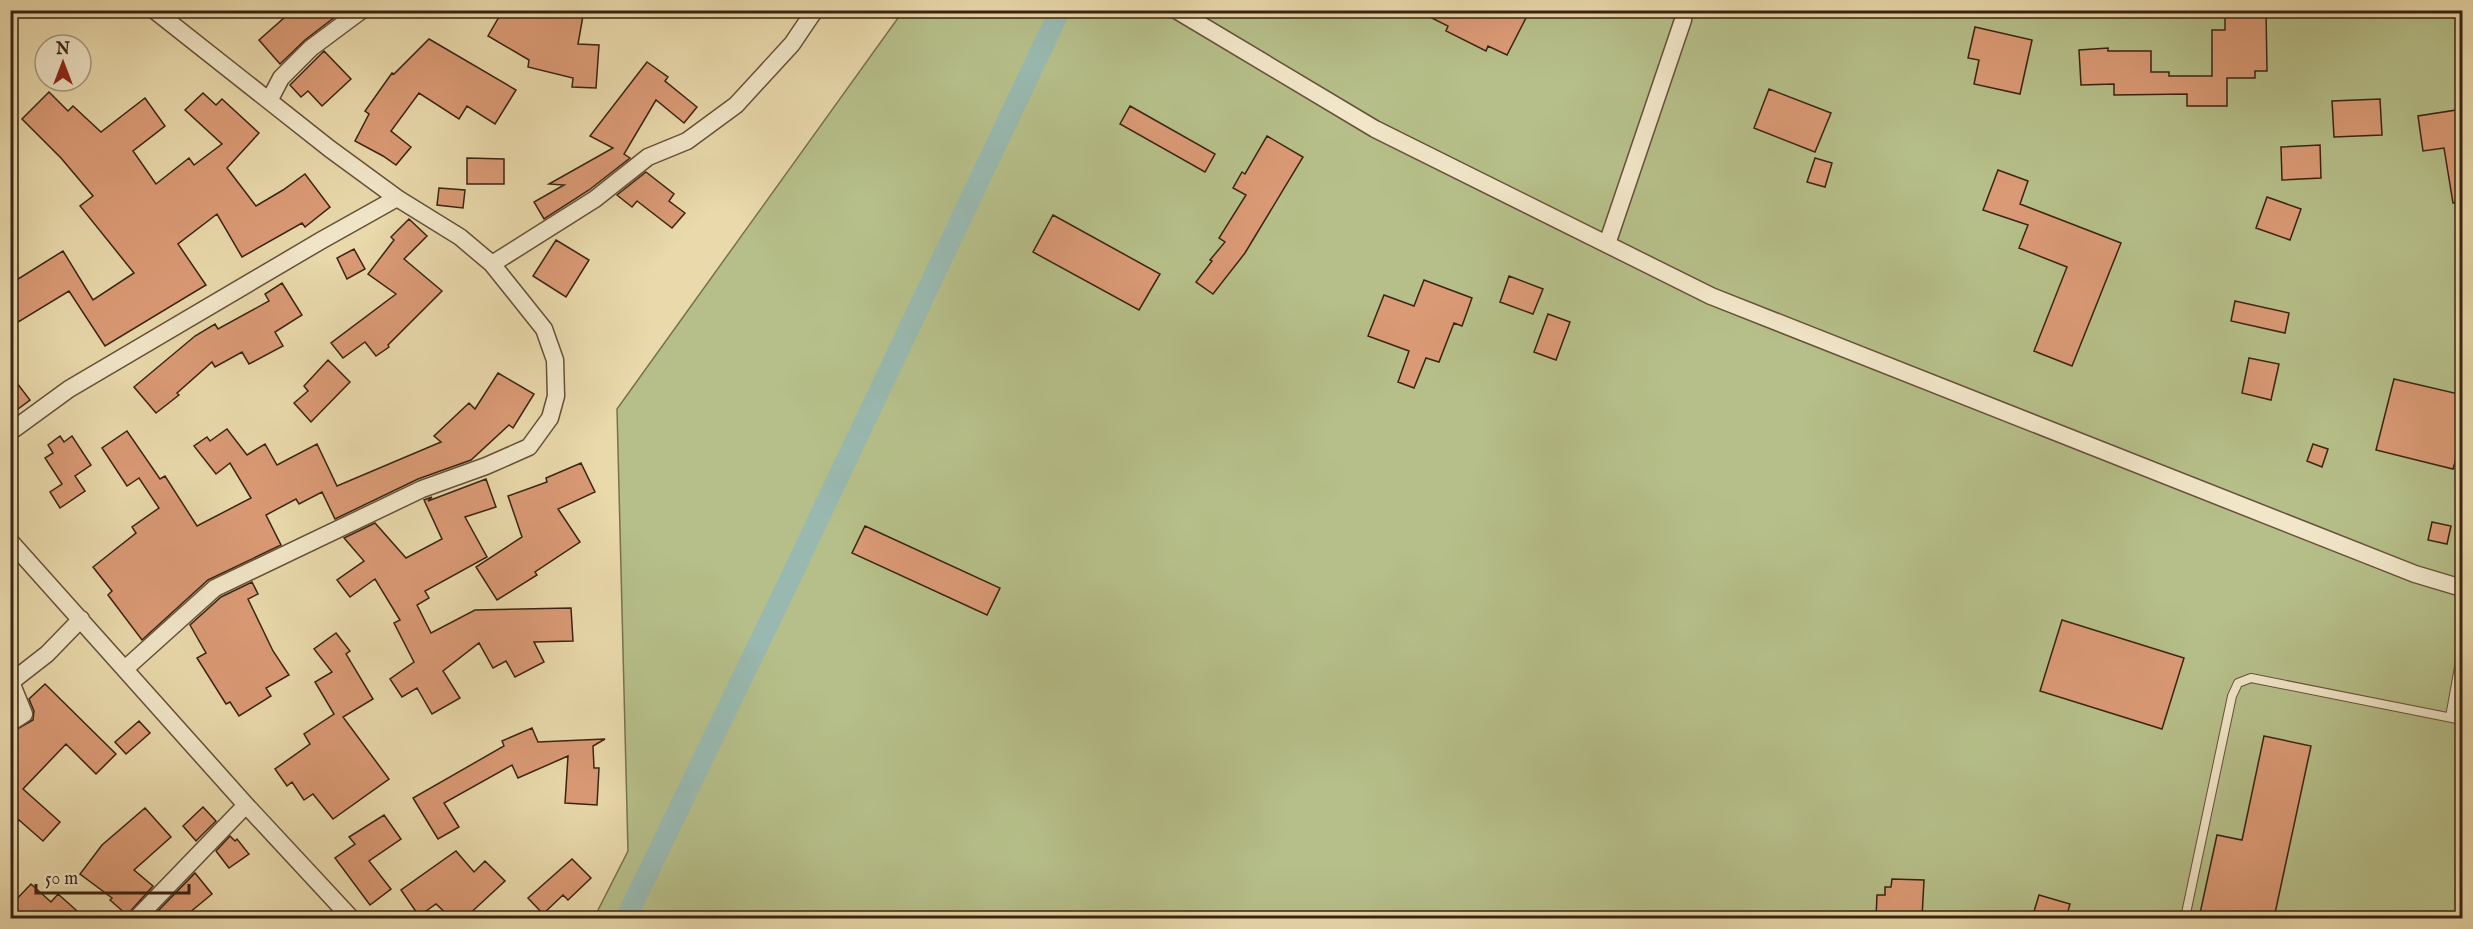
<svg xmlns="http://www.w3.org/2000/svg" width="2473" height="929" font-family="'IM FELL English',serif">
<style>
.green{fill:#b6bf89;stroke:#78714e;stroke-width:1.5}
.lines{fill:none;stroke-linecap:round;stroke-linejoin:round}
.canal{stroke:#99b9b0;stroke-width:21}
.building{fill:#da9a75;stroke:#3a2312;stroke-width:1.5}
.service-casing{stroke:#665038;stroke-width:10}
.minor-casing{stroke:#665038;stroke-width:19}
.service{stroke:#f1e6c8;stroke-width:8}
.minor{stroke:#f1e6c8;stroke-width:16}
</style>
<rect width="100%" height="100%" fill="#e9d9ab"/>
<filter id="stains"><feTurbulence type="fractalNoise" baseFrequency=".00333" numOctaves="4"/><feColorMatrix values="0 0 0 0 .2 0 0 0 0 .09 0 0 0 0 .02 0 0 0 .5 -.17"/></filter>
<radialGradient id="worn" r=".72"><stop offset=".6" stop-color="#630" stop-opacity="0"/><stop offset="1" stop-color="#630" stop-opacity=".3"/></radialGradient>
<path class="green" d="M903,11H2462V918H594L628,851L617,409Z"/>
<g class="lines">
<path class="canal" d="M626,918L789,581L1060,10"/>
</g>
<path class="building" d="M293,10H344L305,40L280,64L259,40Z
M503,10H584L578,44L599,45L596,88L572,87L573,78L528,67L529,60L488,36Z
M1416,10H1516L1527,16L1507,55L1488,46L1486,51L1446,31L1448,26Z
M2225,10H2266L2267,71H2255V78H2227V106H2187V94L2114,95V84L2081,85L2079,50L2108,48V51H2151V72H2169V76H2212V30H2225Z
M1975,27L2032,40L2020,94L1974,84L1979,60L1968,58Z
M429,39L516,90L495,124L467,106L459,119L419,93L391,131L411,147L396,165L383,156L355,141L369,114L365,111L392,73L394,74Z
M324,51L351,79L322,106L308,91L301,97L290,85Z
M647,62L668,77L665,81L697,107L684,123L656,100L624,154L630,158L589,190L544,219L534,202L564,185L549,184L613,148L590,136Z
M1769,89L1831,113L1815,152L1754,128Z
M49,92L68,111L73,106L101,132L145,98L165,126L133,151L156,184L189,158L194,165L222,144L185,110L203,93L216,105L222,99L259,133L227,168L256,206L283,190L305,174L330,207L305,227L302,223L242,257L217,214L178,244L206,285L105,346L69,291L10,327V284L63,251L93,300L134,273L80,206L93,196L61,158L22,119Z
M2380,99L2382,135L2334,137L2332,101Z
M1130,106L1215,154L1205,172L1120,124Z
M2463,109V202L2453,203L2444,148L2423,151L2418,116Z
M1267,136L1303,157L1245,253L1213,294L1196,282L1212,261L1210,260L1225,242L1219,238L1246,195L1233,188L1242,172L1245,174Z
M2320,145L2321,178L2282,180L2281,147Z
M467,158L504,159V184H467Z
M1815,158L1832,163L1825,187L1807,182Z
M1998,170L2028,181L2020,204L2121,243L2072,366L2034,351L2067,267L2019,248L2028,225L1983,210Z
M646,172L674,194L669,201L685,213L672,228L637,201L632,207L617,195Z
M439,188L465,190L463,208L437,205Z
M2267,197L2301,209L2290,240L2256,228Z
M1053,215L1160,274L1139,310L1033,252Z
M409,219L427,236L404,259L442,291L388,345L389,347L376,356L365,342L343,358L331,343L396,294L368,274L394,240L391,237Z
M556,240L589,260L566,297L533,276Z
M354,249L365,269L347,279L337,258Z
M1509,276L1543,289L1533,314L1500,302Z
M1424,280L1472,298L1462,326L1454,323L1439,362L1426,358L1414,388L1398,382L1409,351L1368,336L1384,295L1414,306Z
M282,283L302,315L275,332L283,346L249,364L242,352L215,367L212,362L177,393L179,395L156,413L134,387L195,336L215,324L218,329L269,301L265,294Z
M2235,301L2289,313L2285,333L2231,321Z
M1548,314L1570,322L1556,360L1534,352Z
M2249,358L2279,364L2271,400L2242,393Z
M328,360L350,382L311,422L294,403L308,391L304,386Z
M498,373L534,394L513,428L509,425L471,460L418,479L335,519L322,492L299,504L296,499L266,515L281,545L208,580L142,640L108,595L112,591L93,567L136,533L132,527L159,508L139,478L127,486L102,448L127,431L160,479L165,476L197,526L251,498L230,463L216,474L194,446L207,437L210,441L227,429L247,455L265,444L277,465L317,444L337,486L441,442L434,436L469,403L475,409Z
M10,374L30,400L10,415Z
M2394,379L2463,395V461L2456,459L2453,469L2376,450Z
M60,436L64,442L72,436L91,465L75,476L85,491L60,508L50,492L62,484L45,458L53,453L48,445Z
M2313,444L2328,449L2322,467L2307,461Z
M581,463L595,492L558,509L580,542L535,572L537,575L497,600L476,567L522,537L508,496L547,482L546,478Z
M486,479L496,507L465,517L487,557L425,591L429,598L417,605L431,633L475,610L571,608L573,641L534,642L544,662L515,677L506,661L493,668L479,643L443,671L460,698L432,714L417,688L402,697L390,679L414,662L394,623L400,620L375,579L350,597L337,580L364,561L344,538L375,523L406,558L442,539L424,500L432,497L428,501Z
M2432,522L2451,526L2447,544L2428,540Z
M865,526L1000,588L987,615L852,553Z
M252,582L258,594L248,599L273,651L289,675L266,688L271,696L239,716L230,702L226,704L197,658L206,653L190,625L221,597Z
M2062,620L2184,658L2162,729L2040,691Z
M336,633L350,651L346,654L373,699L343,717L389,779L333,819L313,794L304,800L292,782L287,786L275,769L310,744L304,734L334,714L315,682L332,672L314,649Z
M45,684L116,754L96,774L66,744L23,789L60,822L43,841L19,820L10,830V733L33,720L34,711L29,699Z
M139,721L150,733L126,754L115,742Z
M532,728L538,742L605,739L593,746L594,768H599L597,805L565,803L568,756L518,778L512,765L444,803L459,827L438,839L413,798L504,746L502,741Z
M2264,736L2311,746L2274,918H2199L2217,835L2242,840Z
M203,807L216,821L196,841L183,826Z
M145,808L171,837L134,870L153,886L127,915L110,900L112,898L80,874L102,845Z
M384,815L401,839L369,861L391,889L370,905L335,858L355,844L349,837Z
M230,836L235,841L237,839L249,854L229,868L216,851Z
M456,851L474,872L485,861L505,881L465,918H451L436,904L419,916L401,890Z
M572,859L591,878L568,900L563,895L543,914L528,898Z
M195,873L212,894L183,918H166L158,911Z
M1892,879L1924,880L1922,918H1876L1877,895H1885V887H1891Z
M31,884L51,902L58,894L85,918H10V906Z
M2039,895L2070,904L2066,918H2032Z"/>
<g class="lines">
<g class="service-casing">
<path id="service" d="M2450,717L2462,651
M2185,918L2232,696L2238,683L2251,678L2462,720"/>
</g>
<g class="minor-casing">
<path id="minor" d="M1176,10L1375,129L1711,296L2415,574L2462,588
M269,101L281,78L311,48L362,10
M1607,244L1683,20L1684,10
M492,264L595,199L648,157L687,141L736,105L792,44L815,10
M10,432L69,389L322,240L397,198L330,149L154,10
M10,541L246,805L351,918
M126,668L215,588L422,489L486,466L529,447L550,418L556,396L555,360L544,329L492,264L460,237L397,198
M10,723L24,714L11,682L47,654L81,619
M137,918L246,805"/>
</g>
<use href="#service" class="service"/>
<use href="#minor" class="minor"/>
</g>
<rect width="2473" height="929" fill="none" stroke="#e9d9ab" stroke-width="36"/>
<rect x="12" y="12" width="2449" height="905" fill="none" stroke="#3a2312" stroke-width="3"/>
<rect x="18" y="18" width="2437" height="893" fill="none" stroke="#3a2312" stroke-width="1.5"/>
<g transform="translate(63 63)"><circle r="28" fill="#f1e6c8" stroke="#a8987f" stroke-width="1.5"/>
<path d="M0-4.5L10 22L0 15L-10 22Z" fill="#8f2418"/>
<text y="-9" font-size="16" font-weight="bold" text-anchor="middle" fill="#3a2312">N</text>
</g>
<path d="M36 884v9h153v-9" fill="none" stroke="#3a2312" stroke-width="3"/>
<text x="45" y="884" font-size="18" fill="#3a2312" stroke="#f1e6c8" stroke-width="4.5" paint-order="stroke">50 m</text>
<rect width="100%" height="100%" filter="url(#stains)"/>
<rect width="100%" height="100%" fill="url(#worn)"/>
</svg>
